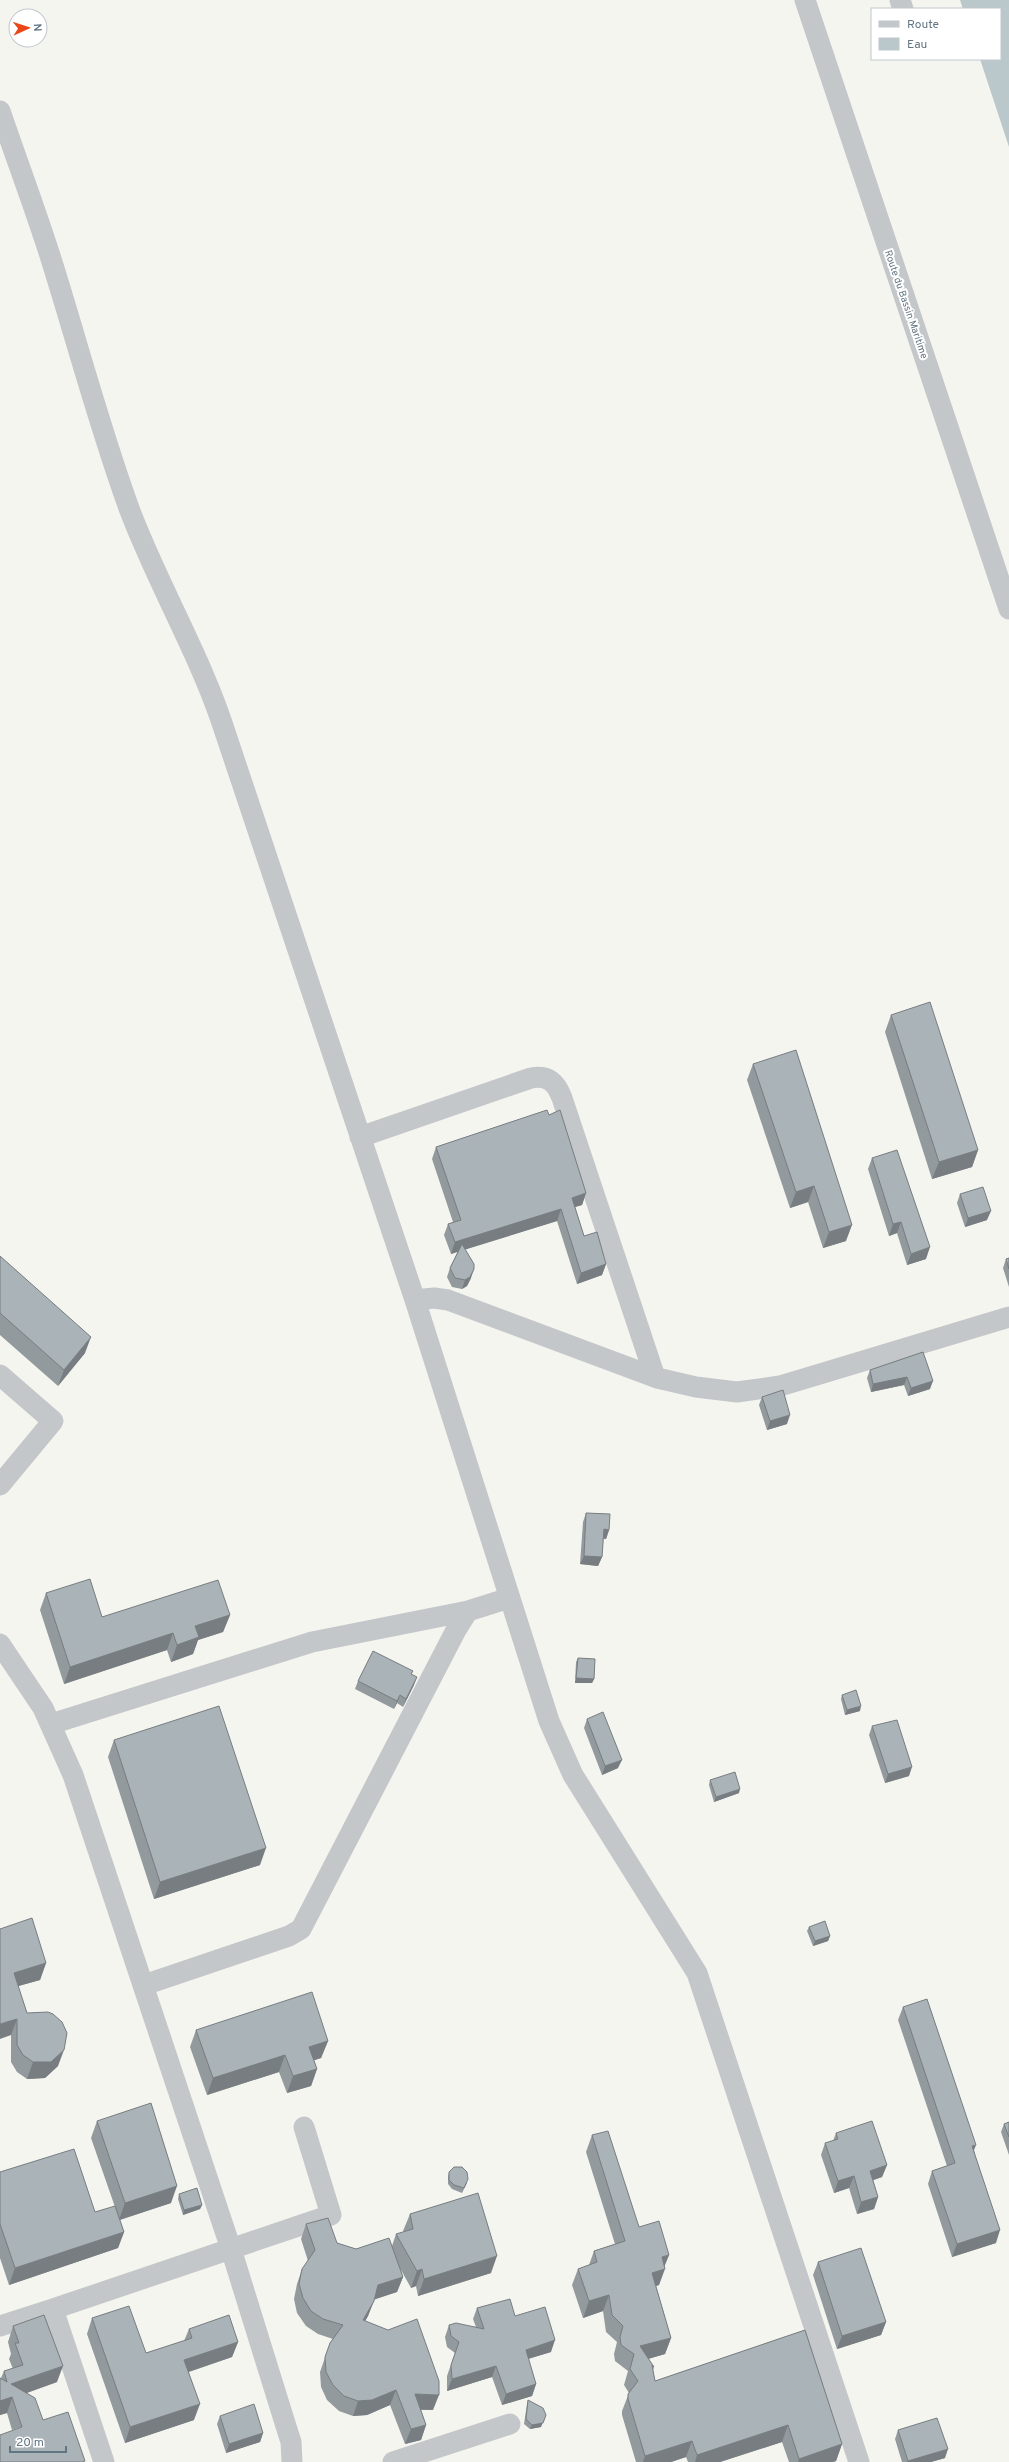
<svg xmlns="http://www.w3.org/2000/svg" width="1009" height="2462" font-family="Overpass,sans-serif">
<style>
.water{fill:#bac7cb}
.lines{fill:none;stroke-linecap:round;stroke-linejoin:round}
.minor{stroke:#c4c7ca;stroke-width:21}
.wall{fill:#929a9d}
.shaded-wall{fill:#777d80}
.building{fill:#aab3b7;stroke:#777d80}
.labels{text-anchor:middle;stroke-width:4;stroke-linejoin:round;paint-order:stroke}
.street-label{font-size:10px;fill:#627583;stroke:#fff}
</style>
<rect width="100%" height="100%" fill="#f5f5f0"/>
<path class="water" d="M960,0H1009V147L980,59H1000V9H963Z"/>
<g class="lines">
<path class="minor" d="M805,0L1009,609
M900,0L903,9
M0,111C17,161 36,211 52,262C78,345 100,429 130,511C157,582 196,648 221,720L415,1300L549,1721L573,1775L697,1973L859,2462
M360,1137L531,1078C548,1075 556,1082 562,1098L655,1377
M415,1300L434,1298L448,1300L657,1378L696,1387L737,1392L780,1386L1009,1317
M0,1375L53,1421L0,1485
M0,1644L43,1708L73,1775L231,2249L285,2423L291,2442L292,2462
M51,1724L312,1642L468,1611L509,1598
M144,1985L289,1936L301,1929L456,1630L468,1611
M0,2326L53,2309
M104,2462L53,2309L331,2215L304,2127
M393,2462L510,2424"/>
</g>
<path class="wall" d="M891,1015L978,1150L972,1167L932,1179L885,1032Z
M753,1064L846,1241L823,1248L808,1202L790,1208L747,1080Z
M549,1115L586,1193L582,1205L575,1207L584,1236L606,1264L602,1275L577,1284L557,1221L465,1249L471,1278L467,1286L462,1289L452,1287L447,1277L450,1268L458,1251L451,1254L444,1235L448,1224L453,1222L432,1159L436,1147Z
M872,1158L926,1259L907,1265L897,1233L889,1236L868,1169Z
M960,1194L987,1220L965,1227L957,1203Z
M0,1256L85,1353L58,1386L0,1335Z
M1009,1258V1287L1003,1268L1006,1259Z
M923,1352L930,1389L908,1396L904,1385L871,1392L867,1378L870,1370Z
M762,1397L787,1424L767,1430L759,1405Z
M586,1513L609,1530L606,1539L603,1538L602,1557L598,1566L580,1564L583,1522Z
M46,1593L102,1617L230,1615L223,1632L198,1640L193,1654L171,1662L167,1650L64,1684L40,1610Z
M578,1658L594,1679L592,1683H575L576,1662Z
M413,1671L411,1674L414,1685L403,1707L397,1703L394,1709L355,1689L358,1681Z
M842,1695L860,1711L845,1715L841,1699Z
M587,1719L618,1768L602,1775L584,1728Z
M872,1726L909,1776L885,1783L869,1735Z
M114,1740L260,1865L154,1899L108,1757Z
M710,1780L739,1793L714,1802L709,1785Z
M809,1927L830,1936L828,1941L813,1946L807,1931Z
M0,1929L46,1963L40,1980L18,1986L27,2013L58,2066L45,2078L27,2079L17,2072L11,2062V2035Z
M903,2007L974,2150L996,2243L952,2257L928,2184L932,2171L947,2166L898,2020Z
M196,2030L328,2041L321,2058L314,2060L317,2069L311,2086L287,2093L279,2072L207,2095L190,2047Z
M97,2121L171,2203L120,2220L124,2232L118,2248L9,2285L0,2258V2172L95,2212L115,2207L91,2138Z
M1009,2122V2155L1001,2132L1004,2124Z
M836,2133L887,2165L882,2177L873,2180L878,2197L874,2209L857,2214L849,2188L834,2193L821,2155L825,2143L833,2141Z
M592,2135L639,2227L669,2255L664,2266L659,2285L656,2286L671,2338L665,2354L648,2359L654,2367L653,2370L655,2381L805,2330L842,2444L836,2461L833,2462H789L782,2442L720,2462H688L686,2457L671,2462H636L622,2415V2411L629,2393L624,2385L628,2371L615,2361L614,2354L617,2342L606,2332L603,2311L583,2318L572,2285L578,2269L589,2265L594,2251L615,2244L586,2152Z
M449,2172L467,2183L462,2193L452,2189L448,2184V2177Z
M179,2194L202,2205L200,2209L183,2215L178,2199Z
M410,2214L491,2273L418,2296L416,2286L411,2288L400,2268L403,2277L397,2292L374,2299L368,2316L365,2321L433,2410H421L426,2425L421,2440L405,2444L390,2405L367,2415L353,2416L339,2411L327,2400L321,2387L320,2372L330,2343L333,2339L318,2334L306,2326L297,2313L294,2299L297,2284L302,2269L308,2261L301,2239L306,2224L337,2243L356,2249L392,2246L396,2234L404,2232L403,2231Z
M818,2262L886,2322L881,2335L837,2349L813,2275Z
M477,2308L515,2316L551,2352L528,2359L536,2384L532,2396L502,2405L492,2377L447,2391V2376L455,2353L447,2347L445,2337L449,2325L476,2327L473,2319Z
M92,2318L146,2353L184,2341L189,2329L238,2342L232,2357L189,2372L194,2420L125,2443L87,2334Z
M13,2326L57,2382L27,2393L43,2420L12,2430L7,2413L0,2415V2378H1L4,2371L13,2369L9,2359L11,2354L8,2342Z
M528,2400L541,2427L530,2429L524,2424L527,2404Z
M220,2416L263,2433L260,2442L226,2453L217,2424Z
M898,2430L945,2458L931,2462H902L895,2439Z"/>
<path class="shaded-wall" d="M978,1150L972,1167L932,1179L939,1162Z
M814,1186L808,1202L790,1208L796,1192Z
M586,1193L582,1205L568,1209L572,1198Z
M561,1209L557,1221L451,1254L455,1242Z
M991,1211L987,1220L965,1227L968,1218Z
M901,1222L897,1233L889,1236L893,1224Z
M852,1225L846,1241L823,1248L829,1232Z
M930,1247L926,1259L907,1265L911,1254Z
M606,1264L602,1275L577,1284L581,1273Z
M474,1269L471,1278L467,1286L462,1289L465,1280Z
M91,1337L85,1353L58,1386L64,1370Z
M907,1377L904,1385L871,1392L873,1384Z
M933,1381L930,1389L908,1396L911,1388Z
M790,1415L787,1424L767,1430L770,1421Z
M604,1529L609,1530L606,1539L601,1538Z
M584,1556L602,1557L598,1566L580,1564Z
M230,1615L223,1632L198,1640L193,1654L171,1662L177,1645L195,1626Z
M173,1633L167,1650L64,1684L70,1667Z
M417,1677L414,1685L403,1707L406,1699Z
M576,1678L594,1679L592,1683H575Z
M400,1695L397,1703L394,1709L397,1701Z
M861,1706L860,1711L845,1715L847,1710Z
M622,1760L618,1768L602,1775L605,1766Z
M912,1767L909,1776L885,1783L888,1774Z
M740,1789L739,1793L714,1802L716,1797Z
M266,1848L260,1865L154,1899L160,1882Z
M830,1936L828,1941L813,1946L815,1941Z
M46,1963L40,1980L8,1989L14,1973Z
M17,2019L11,2035L0,2039V2024Z
M328,2041L321,2058L303,2064L309,2047Z
M64,2050L58,2066L45,2078L27,2079L33,2062Z
M285,2055L279,2072L207,2095L213,2078Z
M317,2069L311,2086L287,2093L293,2076Z
M976,2145L971,2158L972,2146Z
M887,2165L882,2177L865,2183L870,2171Z
M854,2176L849,2188L834,2193L838,2181Z
M177,2186L171,2203L119,2220L125,2203Z
M878,2197L874,2209L857,2214L861,2202Z
M202,2205L200,2209L183,2215L184,2210Z
M1000,2230L996,2243L952,2257L957,2244Z
M124,2232L118,2248L9,2285L15,2268Z
M669,2255L663,2270L665,2269L659,2285L646,2289L652,2273L662,2257Z
M497,2256L491,2273L418,2296L424,2279Z
M422,2269L416,2286L411,2288L417,2271Z
M403,2277L397,2292L373,2300L378,2285Z
M609,2295L603,2311L583,2318L589,2301Z
M374,2301L368,2316L357,2335L363,2320Z
M886,2322L881,2335L837,2349L842,2336Z
M671,2338L665,2354L634,2363L640,2346Z
M555,2340L551,2352L521,2361L526,2350Z
M238,2342L232,2357L179,2375L184,2360Z
M63,2366L57,2382L12,2398L7,2413L0,2415V2401L11,2384Z
M496,2366L492,2377L447,2391L452,2379Z
M536,2384L532,2396L502,2405L506,2394Z
M396,2390L390,2405L367,2415L353,2416L358,2401Z
M415,2394L439,2395L433,2410L410,2409Z
M200,2404L194,2420L125,2443L130,2427Z
M546,2415L541,2427L530,2429L532,2425Z
M426,2425L421,2440L405,2444L411,2429Z
M788,2425L782,2442L720,2462H695L697,2455Z
M263,2433L260,2442L226,2453L229,2444Z
M692,2441L686,2457L671,2462H643L645,2456Z
M842,2444L836,2461L833,2462H798L799,2459Z
M948,2449L945,2458L931,2462H907L908,2461Z"/>
<path class="building" d="M930,1002L978,1150L939,1162L891,1015Z
M796,1050L852,1225L829,1232L814,1186L796,1192L753,1064Z
M547,1110L549,1115L560,1110L586,1193L572,1198L584,1236L597,1232L606,1264L581,1273L561,1209L455,1242L448,1224L461,1220L436,1147Z
M897,1150L930,1247L911,1254L901,1222L893,1224L872,1158Z
M983,1187L991,1211L968,1218L960,1194Z
M462,1244L474,1264V1269L470,1277L465,1280L455,1278L450,1268Z
M0,1256L91,1337L64,1370L0,1313Z
M1009,1258V1269L1006,1259Z
M923,1352L933,1381L911,1388L907,1377L873,1384L870,1370Z
M783,1390L790,1415L770,1421L762,1397Z
M586,1513L610,1514L609,1530L604,1529L602,1557L584,1556Z
M90,1579L102,1617L218,1580L230,1615L195,1626L199,1637L177,1645L173,1633L70,1667L46,1593Z
M373,1651L413,1671L411,1674L417,1677L406,1699L400,1695L397,1701L358,1681Z
M578,1658L595,1659L594,1679L576,1678Z
M856,1690L861,1706L847,1710L842,1695Z
M219,1706L266,1848L160,1882L114,1740Z
M603,1712L622,1760L605,1766L587,1719Z
M897,1720L912,1767L888,1774L872,1726Z
M735,1772L740,1789L716,1797L710,1780Z
M32,1918L46,1963L14,1973L27,2013L48,2012L53,2014L62,2022L67,2033L64,2050L51,2062H33L23,2055L17,2045V2019L0,2024V1929Z
M825,1921L830,1936L815,1941L809,1927Z
M312,1992L328,2041L309,2047L317,2069L293,2076L285,2055L213,2078L196,2030Z
M927,1999L976,2145L972,2146L1000,2230L957,2244L932,2171L955,2163L903,2007Z
M151,2103L177,2186L125,2203L97,2121Z
M872,2121L887,2165L870,2171L878,2197L861,2202L854,2176L838,2181L825,2143L838,2139L836,2133Z
M1009,2122V2137L1004,2124Z
M608,2131L639,2227L659,2221L669,2255L662,2257L665,2269L652,2273L671,2338L640,2346L654,2367L652,2365L655,2381L805,2330L842,2444L799,2459L788,2425L697,2455L692,2441L645,2456L628,2399V2394L638,2381L630,2369L634,2354L621,2345L620,2337L623,2326L612,2315L609,2295L589,2301L578,2269L597,2262L594,2251L625,2241L592,2135Z
M74,2149L95,2212L115,2206L124,2232L15,2268L0,2224V2172Z
M454,2167H462L467,2172L468,2179L464,2188L454,2185L449,2180V2172Z
M197,2188L202,2205L184,2210L179,2194Z
M478,2193L497,2256L424,2279L422,2269L417,2271L396,2234L413,2229L410,2214Z
M328,2218L337,2243L356,2249L389,2238L403,2277L378,2285L374,2301L363,2320L388,2330L417,2319L439,2381V2395L415,2394L426,2425L411,2429L396,2390L372,2400L358,2401L344,2396L333,2385L326,2372L325,2357L330,2343L343,2325L323,2319L311,2311L303,2298L299,2284L302,2269L315,2250L306,2224Z
M861,2248L886,2322L842,2336L818,2262Z
M510,2299L515,2316L545,2307L555,2340L526,2350L536,2384L506,2394L496,2366L452,2379L451,2365L459,2342L451,2336L449,2325L456,2323L484,2329L477,2308Z
M129,2306L146,2353L192,2338L189,2329L229,2315L238,2342L184,2360L200,2404L130,2427L92,2318Z
M44,2315L63,2366L11,2384L35,2398L43,2420L68,2412L85,2461L82,2462H0V2435L22,2427L12,2397L0,2401V2378L7,2382L4,2371L23,2365L15,2343H19L13,2326Z
M528,2400L543,2408L546,2415L543,2423L532,2425L526,2419Z
M254,2404L263,2433L229,2444L220,2416Z
M937,2418L948,2449L908,2461L898,2430Z"/>
<g class="labels">
<g class="street-label">
<text transform="translate(907 304) rotate(71)" y="4">Route du Bassin Maritime</text>
</g>
</g>
<rect x="871" y="8" width="130" height="52" fill="#ffffff" stroke="#c0c8cd"/>
<rect x="879" y="21" width="20" height="6" fill="#c4c7ca" stroke="#c0c8cd"/>
<text x="907" y="28" font-size="12" fill="#627583">Route</text>
<rect x="879" y="38" width="20" height="12" fill="#bac7cb" stroke="#c0c8cd"/>
<text x="907" y="48" font-size="12" fill="#627583">Eau</text>
<g transform="translate(28 28) rotate(87)"><circle r="19" fill="#ffffff" stroke="#c0c8cd"/>
<path d="M0-3L7 15L0 10L-7 15Z" fill="#eb4619"/>
<text y="-6" font-size="11" font-weight="bold" text-anchor="middle" fill="#627583">N</text>
</g>
<path d="M10 2446v6h56v-6" fill="none" stroke="#627583" stroke-width="2"/>
<text x="16" y="2446" font-size="12" fill="#627583" stroke="#ffffff" stroke-width="3" paint-order="stroke">20 m</text>
</svg>
